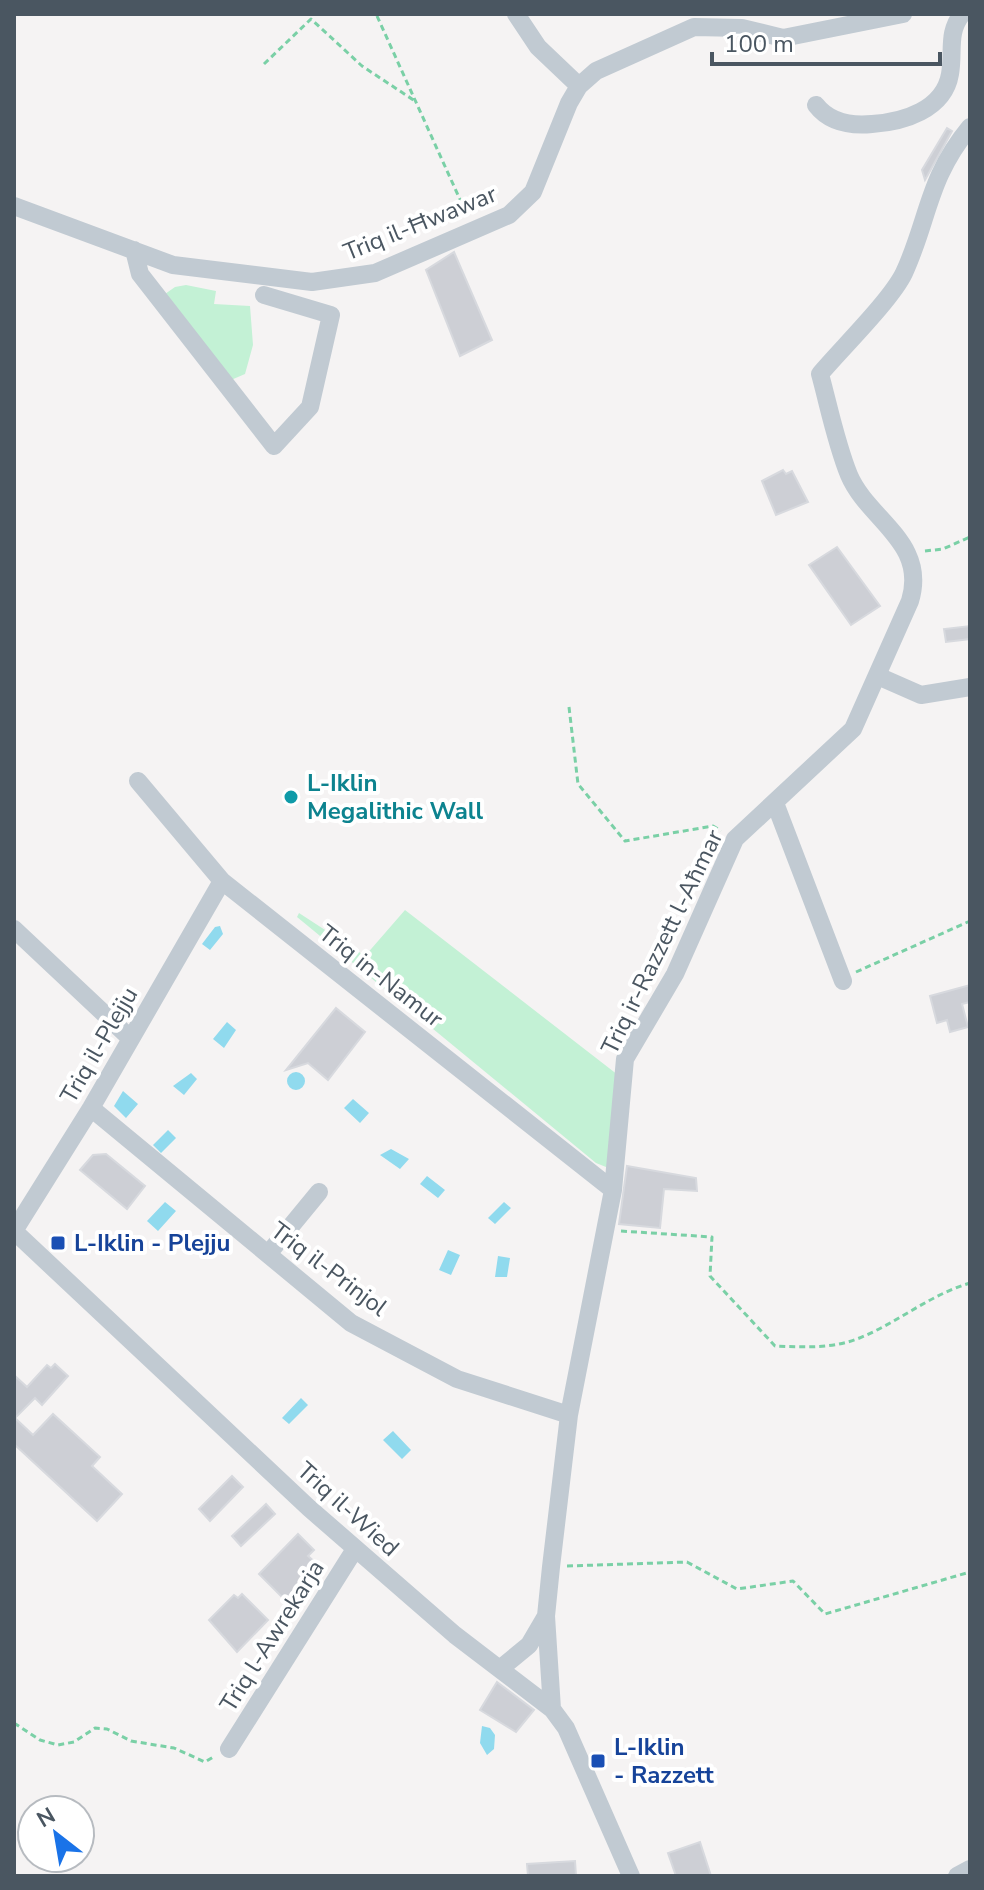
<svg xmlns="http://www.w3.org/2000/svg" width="984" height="1890" font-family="'Nunito Sans',sans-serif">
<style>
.green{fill:#c3f1d5}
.water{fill:#90daee}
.building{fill:#cdcfd5;stroke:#d7d9de;stroke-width:2}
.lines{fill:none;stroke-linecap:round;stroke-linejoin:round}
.path{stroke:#7ad0a6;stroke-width:3;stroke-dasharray:6 4;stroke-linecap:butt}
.minor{stroke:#c1cad2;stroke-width:18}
.culture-dot{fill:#0f9aa8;stroke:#fff;stroke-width:3}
.transit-dot{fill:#1a4fb4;stroke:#fff;stroke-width:3}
.labels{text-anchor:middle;stroke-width:8;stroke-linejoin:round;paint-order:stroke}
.street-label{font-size:24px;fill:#4a5661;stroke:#fff}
.culture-label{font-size:24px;font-weight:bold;fill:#0d838f;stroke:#fff;text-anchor:start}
.transit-label{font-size:24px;font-weight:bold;fill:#164399;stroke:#fff;text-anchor:start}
</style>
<rect width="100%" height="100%" fill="#f5f3f3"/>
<path class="green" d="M186,285L216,291L214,304L250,306L253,345L245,374L231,380L165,294L175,287Z
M405,910L618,1075L611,1169L596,1163L297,917L299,913L365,956Z"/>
<path class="water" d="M220,926L223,934L210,950L202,944L215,927Z
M227,1022L236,1030L224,1048L213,1039Z
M287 1081a9 9 0 1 1 18 0a9 9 0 1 1-18 0Z
M191,1073L197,1079L184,1095L173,1086Z
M123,1091L138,1104L126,1118L114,1106Z
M353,1099L369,1113L360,1123L344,1108Z
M168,1130L176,1138L161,1153L153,1145Z
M391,1149L409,1159L400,1169L380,1155Z
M427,1176L445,1190L438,1198L420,1184Z
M165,1202L176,1211L158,1231L147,1221Z
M504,1202L511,1208L495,1224L488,1218Z
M448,1250L460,1255L451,1275L439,1270Z
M498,1256L510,1258L507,1277H495Z
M301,1398L308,1405L289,1424L282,1418Z
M393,1431L411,1450L402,1459L383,1440Z
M482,1726L490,1728L495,1735L494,1749L487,1755L480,1743Z"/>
<path class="building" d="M947,128L952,131L925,180L922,170Z
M454,252L492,340L460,356L426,270Z
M783,470L786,474L792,471L808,502L776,515L762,481Z
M837,547L880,606L851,625L809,565Z
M970,626V639L946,642L944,629Z
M970,985V1002L962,1004L968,1027L950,1032L947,1020L937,1023L930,996Z
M336,1008L365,1032L328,1080L308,1063L286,1070Z
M106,1154L145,1186L127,1209L80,1170L93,1155Z
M627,1166L696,1178L697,1191L664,1189L660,1228L619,1224Z
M55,1364L68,1376L42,1405L35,1398L15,1418L33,1435L53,1414L100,1457L92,1466L122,1494L97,1521L14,1444V1375L27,1387L47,1365L51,1368Z
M232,1476L243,1487L210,1521L199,1509Z
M266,1504L275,1514L241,1546L232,1536Z
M298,1534L314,1550L308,1556L315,1562L308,1570L312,1574L286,1601L259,1574Z
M242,1594L268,1620L237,1652L209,1620L234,1595L238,1598Z
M497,1682L534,1710L516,1732L480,1710Z
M700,1842L711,1876H676L668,1853Z
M575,1861L576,1876H528L527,1864Z"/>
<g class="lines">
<path class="path" d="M377,16L467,215
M264,64L311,19L362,66L415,101
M14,542V550
M925,551L943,549L970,537
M569,707L578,784L625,841L713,826L721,831
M856,972L970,921
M621,1231L712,1237L710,1276L775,1346C803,1347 830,1349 857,1339C896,1324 929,1295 970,1283
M567,1566L687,1562L737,1589L793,1581L825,1614L970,1572
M14,1723L40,1740L58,1745L74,1742L95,1728L107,1729L131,1741L174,1748L205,1762L215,1756"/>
<path class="minor" d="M516,14L538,47L579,86
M816,105C829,122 850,126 872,124C903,122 944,110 950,74C954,51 947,33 962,14
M14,206L173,265L312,282L375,273L509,215L533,192L569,103L579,86L596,71L694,27L742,28L783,38L903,14
M134,250L140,274L274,446L310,407L331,315L264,295
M880,677L921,695L970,687
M138,781L222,881L613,1190
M775,803L843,981
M14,929L130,1038
M91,1108L351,1323L457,1379L569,1415
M14,1231L309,1508L455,1635L552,1709L566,1728L631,1876
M14,1231L91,1108L222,881
M268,1254L319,1192
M501,1668L529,1645L546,1616
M552,1709L546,1616L551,1567L569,1415L613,1190L625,1059L675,974L735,839L853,729L910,601C928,542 868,520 849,475C836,443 829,407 820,374C841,349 891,300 904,273C929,219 927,179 970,127
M229,1749L355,1549
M957,1876L970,1869"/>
</g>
<circle class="culture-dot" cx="291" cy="797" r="8"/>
<g class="transit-dot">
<rect x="50" y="1235" width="16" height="16" rx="4"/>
<rect x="590" y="1753" width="16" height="16" rx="4"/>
</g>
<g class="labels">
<g class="street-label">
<text transform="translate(420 223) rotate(-22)" y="8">Triq il-Ħwawar</text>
<text transform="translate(662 942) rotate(-64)" y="8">Triq ir-Razzett l-Aħmar</text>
<text transform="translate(381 976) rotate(38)" y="8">Triq in-Namur</text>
<text transform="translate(99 1045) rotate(-60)" y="8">Triq il-Plejju</text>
<text transform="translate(329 1269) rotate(37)" y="8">Triq il-Prinjol</text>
<text transform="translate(348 1509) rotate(42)" y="8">Triq il-Wied</text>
<text transform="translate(272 1636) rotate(-58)" y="8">Triq l-Awrekarja</text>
</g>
<g class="culture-label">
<text x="307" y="791">L-Iklin<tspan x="307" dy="28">Megalithic Wall</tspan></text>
</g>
<g class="transit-label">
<text x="74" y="1251">L-Iklin - Plejju</text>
<text x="614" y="1755">L-Iklin<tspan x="614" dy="28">- Razzett</tspan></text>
</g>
</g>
<rect width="984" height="1890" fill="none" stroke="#4a5661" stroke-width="32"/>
<g transform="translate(56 1834) rotate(329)"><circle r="38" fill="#ffffff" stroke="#b7bbc0" stroke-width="2"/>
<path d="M0-6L14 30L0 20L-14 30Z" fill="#1a73e8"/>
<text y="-12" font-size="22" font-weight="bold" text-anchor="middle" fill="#4a5661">N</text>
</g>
<path d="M712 52v12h228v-12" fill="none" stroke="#4a5661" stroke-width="4"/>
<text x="724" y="52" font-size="24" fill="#4a5661" stroke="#ffffff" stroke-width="6" paint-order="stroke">100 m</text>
</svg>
